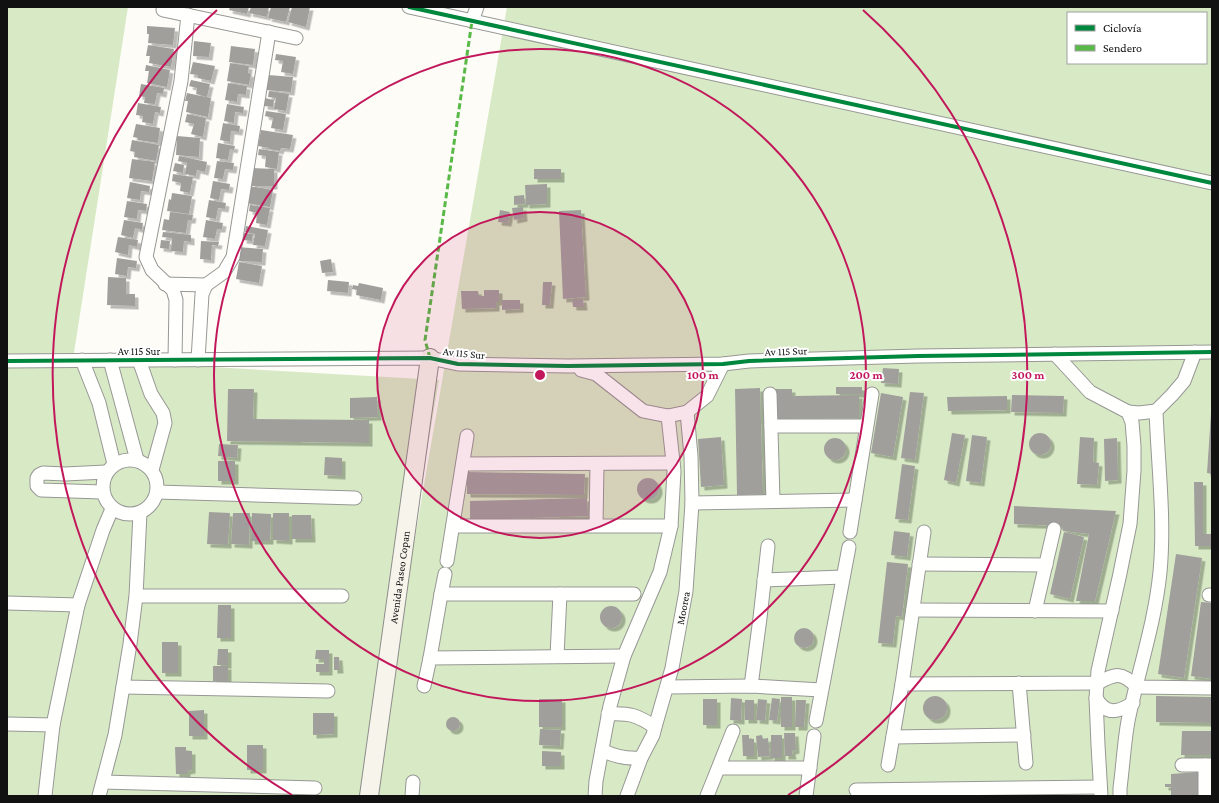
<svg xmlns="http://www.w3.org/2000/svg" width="1219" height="803" font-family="'Crimson Pro',serif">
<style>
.forest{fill:#d8eac5;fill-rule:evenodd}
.building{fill:#a19f9c;filter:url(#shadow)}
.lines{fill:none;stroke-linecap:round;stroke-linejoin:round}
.street-casing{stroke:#979795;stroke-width:15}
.secondary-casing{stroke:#8e8d8b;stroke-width:20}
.street{stroke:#fffffe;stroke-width:13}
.secondary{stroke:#f6f4eb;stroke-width:18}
.quiet{stroke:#58b947;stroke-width:3;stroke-dasharray:6 3;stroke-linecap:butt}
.cycleway-casing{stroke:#fff;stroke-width:6}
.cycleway{stroke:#00873e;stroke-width:4}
.ring{fill:none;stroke:#c2185b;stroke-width:2}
.labels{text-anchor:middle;stroke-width:4;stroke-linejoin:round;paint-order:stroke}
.street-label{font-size:11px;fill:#111;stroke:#fff}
.centre{fill:#c2185b;stroke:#fff;stroke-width:2}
.ring-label{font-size:12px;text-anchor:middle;font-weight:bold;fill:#c2185b;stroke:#fff;stroke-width:4;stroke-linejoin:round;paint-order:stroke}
</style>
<defs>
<filter id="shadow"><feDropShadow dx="3.5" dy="3.5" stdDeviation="0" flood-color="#0004"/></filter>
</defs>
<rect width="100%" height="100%" fill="#fdfcf7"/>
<path class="forest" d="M7,7H128L73,359L439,380L368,796H7Z
M507,7H1212V796H370ZM1068,13H1206V63H1068Z"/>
<path class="building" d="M230,7H249L247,14L229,10Z
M251,7H269L267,17L249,13Z
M271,7H290L286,22L268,18Z
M292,7H310L306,27L288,22Z
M147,26L175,28L173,45L148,43L149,34H147Z
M194,41L211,43L209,57L193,56Z
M148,45L174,49L171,67L149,63L150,56H146Z
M231,46L255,49L253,65L229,62Z
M276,54L296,57L293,74L281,72L283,61L275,60Z
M193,62L215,66L211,81L198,78V75L190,74Z
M230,63L249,66L248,73L251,74L249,85L227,81Z
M146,65L170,70L167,87L147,83L149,71H145Z
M268,75L293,77L291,92L266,90Z
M191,80L210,84L207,97L196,94L197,88L189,86Z
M228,83L247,86L246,95L238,94L237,102L225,100Z
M141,84L164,88L163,94L157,93L155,104L144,103L145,97L139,96Z
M269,91L289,94L286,111L274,109L276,98L268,97Z
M187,93L211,98L208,117L186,112L188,101H185Z
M265,98L274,100L273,107L264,106Z
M138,103L161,107L160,113L155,112L153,124L142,122L143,116L136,115Z
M227,104L244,107L243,113L235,112L234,123L224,121Z
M266,111L286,114L283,130L271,128L273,118L265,116Z
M187,114L206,118L203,137L191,134L194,124L185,122Z
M223,123L240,126L239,132L231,131L230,142L220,140Z
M136,124L160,128L158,143L138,140V138L133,137Z
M261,130L293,135L290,149L281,148L280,151L269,149V148L258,146Z
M177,136L200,138L199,157L176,155Z
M132,140L159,145L156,161L134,157L135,152L130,151Z
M218,143L235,146L234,150L230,149L228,160L216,158Z
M259,149L279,152L277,169L265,167L266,156L258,155Z
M179,156L207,162L205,172L197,170L196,176L185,174L187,163L178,161Z
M132,159L155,162L152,181L129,178Z
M217,161L234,163L233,170L225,169L223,179L214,178Z
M175,163L184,165L183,173L173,171Z
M252,168L274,169V186H251Z
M534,169H561V179H534Z
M173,174L193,177L190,193L180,191L181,183L172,181Z
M213,181L230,184L229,190L221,189L219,200L210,198Z
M130,182L150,186L149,192L141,191L140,200L127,198Z
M547,184V204L526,205L525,185Z
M249,186L273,190L270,207L246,203Z
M172,193L192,196L189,214L167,211L169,199L171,200Z
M524,195L525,204L514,205V196Z
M209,200L226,203L225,209L218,208L216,219L206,217Z
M127,201L147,204L146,211L138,210L137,219L124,217Z
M250,205L270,208L267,225L256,223L257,213L249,211Z
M523,207L524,218L514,220L512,208Z
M500,210L510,212L508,223L498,222Z
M581,210L586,297L563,299L559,211Z
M170,212L193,215L192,220H188L186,233L162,230L164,219L169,220Z
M124,220L143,223L142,230L135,228L133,238L121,235Z
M206,220L223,223L222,229H217L215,239L203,237Z
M246,226L268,230L265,246L253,245L255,234L245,232Z
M163,232L191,235V242L184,241L183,252L171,251L172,238L162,237Z
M244,233L253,234L252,241L243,240Z
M118,237L138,240L137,247L129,245L128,255L115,252Z
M161,240L170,241L169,249L160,248Z
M201,241L219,242L218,246L212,245L211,260L200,259Z
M238,247L263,249L262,262L237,261Z
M117,258L137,261L136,268L128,267L127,276L115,274Z
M331,259L333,272L322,273L320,261Z
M239,262L262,266L259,283L236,279Z
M108,277L126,278V294H135V306L107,305Z
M328,280L349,282L348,293L327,291Z
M543,282H552L550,305H542Z
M359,283L383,288L381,300L356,295L357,290L352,289L353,285L358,286Z
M484,290H499V302H496V308L462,309L461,291H478L479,296H484Z
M572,299H583L584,307H573Z
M502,300H520V309L502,310Z
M883,368L899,369L898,384L881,383Z
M836,387H862V394H836Z
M760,388L763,494L737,495L735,389Z
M228,389H254L253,419L369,420V443L227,441Z
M773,389H792V396L859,395V418L773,419Z
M910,392L924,393L915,460L901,458Z
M881,393L903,397L893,457L871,453Z
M1012,395L1064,396L1063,413L1011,412Z
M1007,396V410L948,411L947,397Z
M377,397L378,417L350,418V398Z
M1211,413H1212V474L1207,473Z
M1029 444a11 11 0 1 1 22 0a11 11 0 1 1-22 0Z
M952,433L965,435L956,483L944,480Z
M972,435L987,437L981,483L966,481Z
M721,437L724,485L701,487L698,439Z
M1080,437L1094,438L1093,462L1099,463L1097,485L1077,484Z
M1117,438L1118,480L1105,481L1104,439Z
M824 449a11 11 0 1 1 22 0a11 11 0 1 1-22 0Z
M219,444L238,445L237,458L218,456Z
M325,457L342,458V476L324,475Z
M218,461H235V481H218Z
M902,464L915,466L908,520L895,519Z
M467,472L585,474L584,495L467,494Z
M637 489a11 11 0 1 1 22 0a11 11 0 1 1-22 0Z
M1194,482H1203V534H1212V546H1195Z
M587,498L588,516L470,520V501Z
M1014,506L1116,511L1095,601H1076L1089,534L1063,531L1062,526L1014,524Z
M209,512L230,513L228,545L207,544Z
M233,513H250L249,545L231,544Z
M252,513L271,514L270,541H251Z
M273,513H289V541L273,540Z
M292,515H311L312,539H292Z
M894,531L910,533L907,557L891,555Z
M1064,532L1084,537L1070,599L1050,594Z
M1176,554L1202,558L1184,678L1158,674Z
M887,562L908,564L902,617L896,616L893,644L878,643Z
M1201,602L1212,603V679L1191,676Z
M218,605H231V638H217Z
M600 617a11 11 0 1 1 22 0a11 11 0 1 1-22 0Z
M794 638a10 10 0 1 1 20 0a10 10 0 1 1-20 0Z
M162,642H178V673H162Z
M218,649H228V665H217Z
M316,650H329V672H316V664H324V659H315Z
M334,657H339L340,670H334Z
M213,666H228V681H213Z
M1156,696L1212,697V723L1156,722Z
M923 708a12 12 0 1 1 24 0a12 12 0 1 1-24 0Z
M781,697H792V727H781Z
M731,698L742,699L741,721L730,720Z
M772,698L780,699L777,721L769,720Z
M539,699H562V727H539Z
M703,699H717V725H703Z
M758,699L767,700L765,721L756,720Z
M745,700H754V720H745Z
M796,700H806L804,727H795Z
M204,710V736H189V711Z
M313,713H334V734L313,735Z
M446 724a7 7 0 1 1 14 0a7 7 0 1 1-14 0Z
M540,729L561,730L560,746L539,745Z
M1182,731H1212V755H1181Z
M784,733H795L796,750L792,751L793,756H785Z
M742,735H749V739H754V756H743Z
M762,735L763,739L768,738L770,756L758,757L756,736Z
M771,735H782V758H771Z
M247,745H263V770H247Z
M175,747H186V751H192V770L187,771V774H176Z
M542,751L561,752V766H542Z
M1198,772L1199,796H1171V787H1165V784H1171V774Z"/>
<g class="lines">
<g class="street-casing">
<g id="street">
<path d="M409,7L1212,183"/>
<path d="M163,10L296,38"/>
<path d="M472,21L477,7"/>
<path d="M165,284L206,285"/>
<path d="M1055,354L1090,392L1128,412L1132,422L1134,446V471L1130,524L1119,578L1098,671L1096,698L1098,745L1101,796"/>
<path d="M82,360L99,403L114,464"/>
<path d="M110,360L137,460"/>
<path d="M139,360L151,394L163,413L165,423L152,470"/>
<path d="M175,360L176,300L173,290L152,270L146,257L181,81L188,15"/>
<path d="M198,360L202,294L206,285L224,272L233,257L269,32"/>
<path d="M7,361L430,358L458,364L568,366L723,364L749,361L918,356L1212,352"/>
<path d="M581,370L596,374L643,411L668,416L687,412L707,396L723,364"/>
<path d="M770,394L773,501"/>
<path d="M1128,412L1139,413L1156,411"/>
<path d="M771,426H866"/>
<circle cx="130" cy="487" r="27"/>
<path d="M463,464L673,463"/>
<path d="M102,492L41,490L37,486V478L39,475L43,473L65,474L106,472"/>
<path d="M157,492L355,498"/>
<path d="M692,503L855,500"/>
<path d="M596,525L597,464"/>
<path d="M453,526H671"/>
<path d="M850,532L872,394"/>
<path d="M447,561L467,436"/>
<path d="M919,564L1046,565"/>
<path d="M445,574L441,594H634"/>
<path d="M764,580L843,577"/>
<path d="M1209,595H1212"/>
<path d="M136,596H342"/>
<path d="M7,603L78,605"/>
<path d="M913,610L1112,611"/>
<path d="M1035,611L1054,529"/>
<path d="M557,656L560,594"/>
<path d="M430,658L441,594"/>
<path d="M1019,683L1026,763"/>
<path d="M902,684L1098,683C1116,673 1122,672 1137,687L1212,688"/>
<path d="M424,686L430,658L624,656"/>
<path d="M751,686L760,618L768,546"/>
<path d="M123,687L328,691"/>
<path d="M667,687L751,686L821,690"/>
<path d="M1096,698C1106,716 1119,712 1133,703"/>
<path d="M608,714C630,713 637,715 655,727"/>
<path d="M816,721L849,547"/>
<path d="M7,724L53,725"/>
<path d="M893,737L1024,735"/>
<path d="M602,750C615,757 627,759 641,758"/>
<path d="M888,765L902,684L924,532"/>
<path d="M1182,765H1212"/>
<path d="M719,768H810"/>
<path d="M103,782L315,788"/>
<path d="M856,790L1100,787"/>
<path d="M45,796L53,725L78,605L103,530L112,509"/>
<path d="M99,796L115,735L130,644L136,596L140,513"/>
<path d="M412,796L413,782"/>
<path d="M595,796L596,781L610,706L624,656L660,572L671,526L674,471L668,416"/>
<path id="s1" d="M627,796L641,758L653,735L655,727L672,668L686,591L692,503L691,456L687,412"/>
<path d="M707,796L733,731"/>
<path d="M806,796L814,736"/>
<path d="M1120,796V788C1123,766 1124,743 1128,721C1138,672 1155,623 1160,572C1165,519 1158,465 1156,411L1172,395L1184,381L1195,352"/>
<path d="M1205,796V765"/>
</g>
</g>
<g class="secondary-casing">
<g id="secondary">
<path id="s2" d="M369,796L430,358"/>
</g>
</g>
<use href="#street" class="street"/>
<use href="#secondary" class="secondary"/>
<path class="quiet" d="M430,358L425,340L472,21"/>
<g class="cycleway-casing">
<path id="cycleway" d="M409,7L1212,183
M7,361L430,358L458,364L568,366L723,364L749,361L918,356L1212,352"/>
</g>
<use href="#cycleway" class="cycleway"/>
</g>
<circle cx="540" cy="375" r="163" fill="#c2185b" fill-opacity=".12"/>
<g class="ring">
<circle cx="540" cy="375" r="163"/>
<circle cx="540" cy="375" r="326"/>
<path d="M292 795A488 488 0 0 1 217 10M863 10A488 488 0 0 1 788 795"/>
</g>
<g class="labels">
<g class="street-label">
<text x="139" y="355">Av 115 Sur</text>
<text transform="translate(786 351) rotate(-2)" y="4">Av 115 Sur</text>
<text transform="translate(464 353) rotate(6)" y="4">Av 115 Sur</text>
<text dy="4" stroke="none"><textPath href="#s2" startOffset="221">Avenida Paseo Copan</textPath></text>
<text dy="4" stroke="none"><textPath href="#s1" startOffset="197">Moorea</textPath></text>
</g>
</g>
<circle cx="540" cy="375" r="6" class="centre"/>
<g class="ring-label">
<text x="703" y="379">100 m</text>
<text x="866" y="379">200 m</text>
<text x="1028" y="379">300 m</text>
</g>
<rect width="1219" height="803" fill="none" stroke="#111111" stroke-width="16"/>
<rect x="1067" y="12" width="140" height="52" fill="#ffffff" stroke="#a0a0a0"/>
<rect x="1075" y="25" width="20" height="6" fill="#00873e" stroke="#a0a0a0"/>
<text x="1103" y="32" font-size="12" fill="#111111">Ciclovía</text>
<rect x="1075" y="45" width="20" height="6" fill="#58b947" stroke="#a0a0a0"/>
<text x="1103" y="52" font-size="12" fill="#111111">Sendero</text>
</svg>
